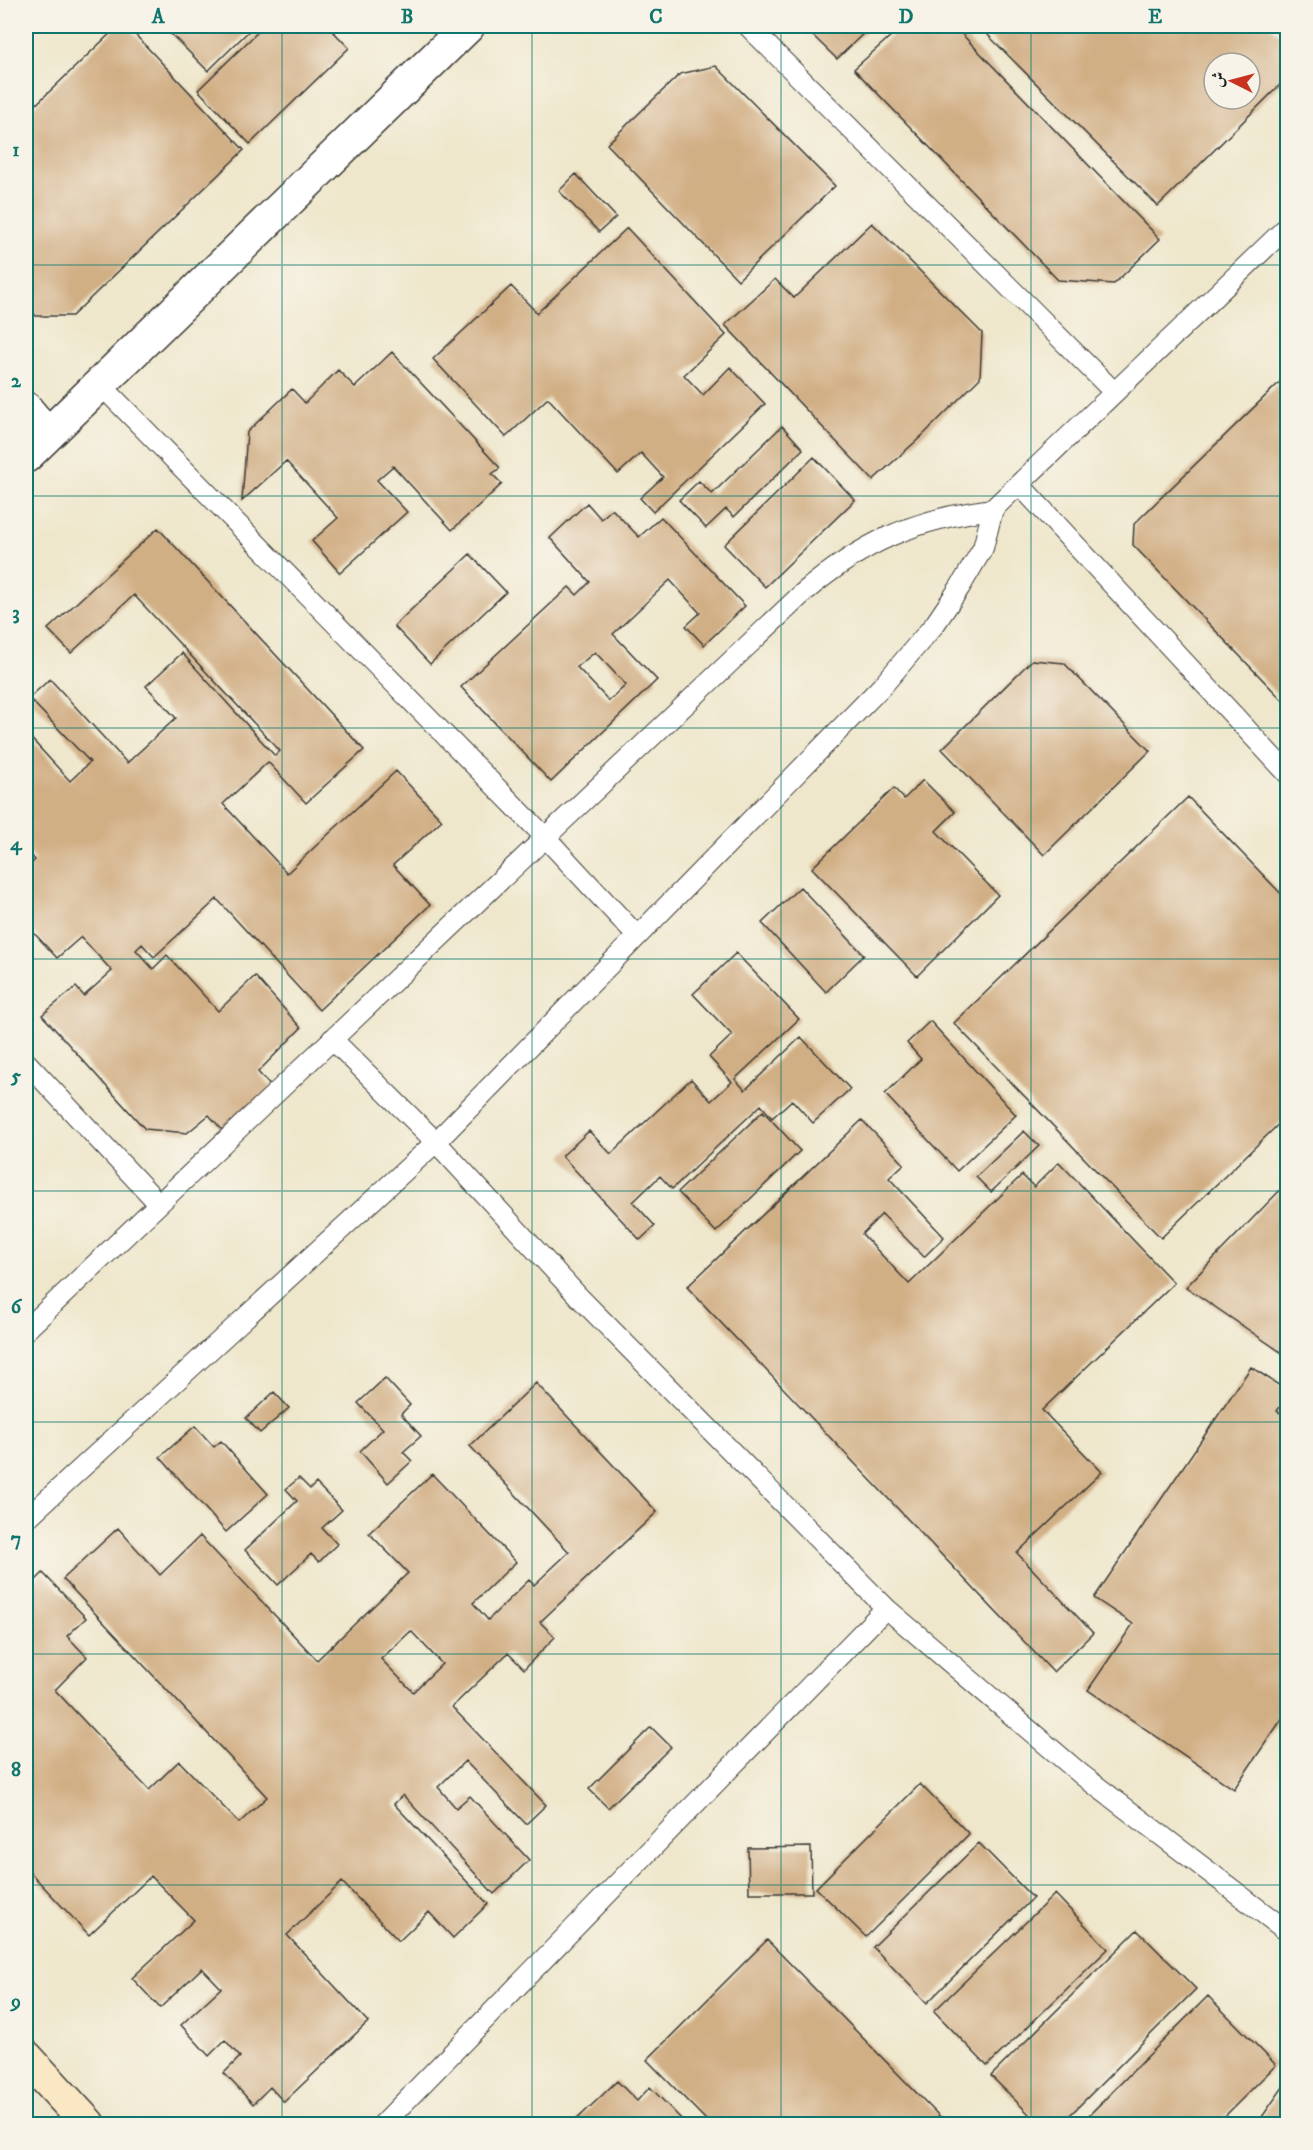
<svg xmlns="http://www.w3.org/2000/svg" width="1313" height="2150" font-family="'IM FELL DW Pica',Amiri,serif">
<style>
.building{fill:#d1af85;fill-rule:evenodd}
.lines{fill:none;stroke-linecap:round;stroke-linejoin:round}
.lane-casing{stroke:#3c3a36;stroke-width:22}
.street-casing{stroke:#3c3a36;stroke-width:36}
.secondary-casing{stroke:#3c3a36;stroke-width:36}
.lane{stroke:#fff;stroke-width:20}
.street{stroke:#fff;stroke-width:33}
.secondary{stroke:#fae7c3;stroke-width:33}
.grid{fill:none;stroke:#0f766e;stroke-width:1.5;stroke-opacity:0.55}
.neatline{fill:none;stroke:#0f766e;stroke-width:2}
.grid-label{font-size:20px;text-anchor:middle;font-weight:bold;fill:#0f766e}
</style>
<rect width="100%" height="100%" fill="#f7f3e8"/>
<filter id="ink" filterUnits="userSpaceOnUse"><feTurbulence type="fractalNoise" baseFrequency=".0167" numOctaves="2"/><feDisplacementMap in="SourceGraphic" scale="12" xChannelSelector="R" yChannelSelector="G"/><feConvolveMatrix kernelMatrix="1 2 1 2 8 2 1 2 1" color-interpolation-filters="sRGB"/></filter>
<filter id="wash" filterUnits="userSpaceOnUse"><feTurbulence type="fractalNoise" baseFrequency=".008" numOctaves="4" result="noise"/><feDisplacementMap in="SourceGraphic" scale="24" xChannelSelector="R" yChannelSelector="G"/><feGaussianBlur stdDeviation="1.35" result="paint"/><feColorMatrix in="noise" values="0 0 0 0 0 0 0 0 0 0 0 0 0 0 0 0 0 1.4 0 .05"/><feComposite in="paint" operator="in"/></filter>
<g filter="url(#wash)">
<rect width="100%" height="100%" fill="#efe7cc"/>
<g id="blocks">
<path class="building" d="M118,26H127L244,150L72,316H36L26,305V114Z
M163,26H254L208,71Z
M264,26H328L349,48L250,144L198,90Z
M803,26H871L837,59Z
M902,26H954L1160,239L1114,284L1058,280L854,69Z
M979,26H1270L1288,43V77L1158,206ZM1214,63H1250V99H1214Z
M716,66L835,186L738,280L607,144L680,74Z
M576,174L616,217L599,232L559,191Z
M872,223L982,333L980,378L924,434L873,480L725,325L775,279L794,298Z
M627,228L726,335L684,375L703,395L730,367L765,404L653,512L640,498L663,477L641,453L618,474L548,398L506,437L433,359L511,286L537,313Z
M392,352L500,468L492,474L502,484L452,530L393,466L377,480L407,512L340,573L312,541L338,518L286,461L242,501L247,432L292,389L305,403L338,370L355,387Z
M1284,378L1288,382V706L1133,545L1134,524Z
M782,426L803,449L734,517L726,509L706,528L679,500L699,481L712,494Z
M814,457L855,500L765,587L724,545Z
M587,503L601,519L612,509L639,537L661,517L745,606L704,645L686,626L700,613L670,580L613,634L657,680L551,782L461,687L569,587L577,595L590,582L550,538ZM595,652L626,685L609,701L577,667Z
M158,528L364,750L306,803L268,762L223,804L287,873L396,771L442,820L393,865L430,905L319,1010L217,899L154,957L142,944L136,950L153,969L167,955L218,1011L255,976L301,1028L258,1072L274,1090L225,1133L209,1115L187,1133L145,1129L42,1015L76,987L84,996L112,971L81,937L57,958L34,933L26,941V869L35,860L26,849V733L70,781L90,762L29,698L50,679L127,763L176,718L146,686L182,653L275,756L280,751L134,595L71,653L48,629Z
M470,554L506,592L430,664L394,626Z
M1032,660L1064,663L1150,751L1044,855L942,749Z
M923,780L955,812L936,831L998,895L917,976L812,868L894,788L904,799Z
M1188,797L1288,901V1115L1161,1238L954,1023Z
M800,887L864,955L826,992L762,923Z
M736,953L799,1019L735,1079L745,1090L801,1037L850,1089L813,1123L792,1100L772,1118L761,1105L672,1189L660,1176L633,1202L655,1226L640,1240L562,1156L589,1131L611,1154L691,1079L711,1101L732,1082L709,1057L732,1035L693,994Z
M930,1021L1016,1115L957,1171L885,1094L921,1059L907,1043Z
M763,1111L800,1151L716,1232L678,1192Z
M862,1120L904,1164L889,1178L944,1237L924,1257L882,1214L862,1234L909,1284L1022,1175L1034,1187L1059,1162L1174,1283L1042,1410L1102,1472L1017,1553L1093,1633L1053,1672L687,1287Z
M1024,1131L1039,1146L991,1192L976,1177Z
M1288,1182V1357L1186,1287Z
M1251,1367L1288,1391V1396L1277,1411L1288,1417V1710L1234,1789L1088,1690L1133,1624L1094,1598Z
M385,1378L410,1405L401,1414L421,1436L403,1452L412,1461L388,1483L360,1451L383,1429L358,1403Z
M536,1383L657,1512L540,1622L555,1637L524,1669L508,1653L452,1707L546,1805L526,1824L465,1761L438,1787L456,1808L470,1796L529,1860L494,1894L403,1795L394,1804L488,1904L453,1938L429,1912L399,1941L342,1882L287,1935L368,2022L284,2102L270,2087L253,2104L224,2073L240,2057L225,2040L209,2056L181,2025L221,1988L202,1968L160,2008L132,1978L194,1920L151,1876L89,1935L26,1868V1590L43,1573L86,1618L67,1636L87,1657L55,1690L149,1790L179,1761L239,1823L267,1797L63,1579L118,1528L160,1575L200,1536L317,1660L408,1573L369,1533L432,1474L516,1562L473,1603L488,1620L529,1580L534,1585L569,1552L470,1446ZM411,1631L442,1664L413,1692L381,1659Z
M274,1392L289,1408L260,1433L246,1418Z
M195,1426L214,1447L221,1441L268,1494L226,1532L160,1457Z
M299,1478L310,1489L316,1483L342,1510L322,1528L337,1544L319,1562L311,1554L278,1585L245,1550L297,1501L286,1489Z
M651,1727L671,1747L608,1808L589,1789Z
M920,1784L969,1834L866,1937L816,1888Z
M979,1843L1033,1898L927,2003L873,1947Z
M811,1847L812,1893H749L748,1848Z
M1055,1894L1108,1949L987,2066L934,2011Z
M1137,1930L1196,1989L1061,2124H1039L991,2076Z
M767,1940L947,2124H710L647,2060Z
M1208,1996L1276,2065L1217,2124H1080Z
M1288,2080V2124H1257Z
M617,2081L637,2101L650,2087L686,2124H572Z"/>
</g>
</g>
<g filter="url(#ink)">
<use href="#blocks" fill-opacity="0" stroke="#3c3a36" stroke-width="1.5"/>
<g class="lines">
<g class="lane-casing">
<path id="lane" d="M748,26L1114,392
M99,383L545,837L636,935
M1019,484L1288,774
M332,1039L436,1142L578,1296L886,1608L1082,1775L1288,1932
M26,1062L159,1204
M26,1330L803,593C863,542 914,519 993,509
M26,1519L436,1142L884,684L935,624L960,587L983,548L993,509L1288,226
M383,2124L886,1608"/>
</g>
<g class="street-casing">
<path id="street" d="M26,409L47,434
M26,456L468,26"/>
</g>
<g class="secondary-casing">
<path id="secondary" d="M26,2057L88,2124"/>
</g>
<use href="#lane" class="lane"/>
<use href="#street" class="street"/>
<use href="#secondary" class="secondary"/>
</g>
</g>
<path class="grid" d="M282,26V2124M532,26V2124M781,26V2124M1031,26V2124M26,265H1288M26,496H1288M26,728H1288M26,959H1288M26,1191H1288M26,1422H1288M26,1654H1288M26,1885H1288"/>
<rect width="1313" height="2150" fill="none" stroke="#f7f3e8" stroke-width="66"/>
<g transform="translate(1232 81) rotate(276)"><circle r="28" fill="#f7f3e8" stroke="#9f9d96" stroke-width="1.5"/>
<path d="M0-4.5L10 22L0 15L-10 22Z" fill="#c8321e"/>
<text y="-9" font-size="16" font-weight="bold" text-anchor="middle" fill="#1c1c1c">ش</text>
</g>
<rect x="33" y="33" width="1247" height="2084" class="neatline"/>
<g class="grid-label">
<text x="158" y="23">A</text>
<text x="407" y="23">B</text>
<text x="656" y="23">C</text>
<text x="906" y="23">D</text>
<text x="1155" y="23">E</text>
<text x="16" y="156">1</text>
<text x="16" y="387">2</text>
<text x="16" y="619">3</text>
<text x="16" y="850">4</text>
<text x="16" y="1082">5</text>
<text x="16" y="1313">6</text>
<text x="16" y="1545">7</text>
<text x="16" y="1776">8</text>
<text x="16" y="2008">9</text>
</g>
</svg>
